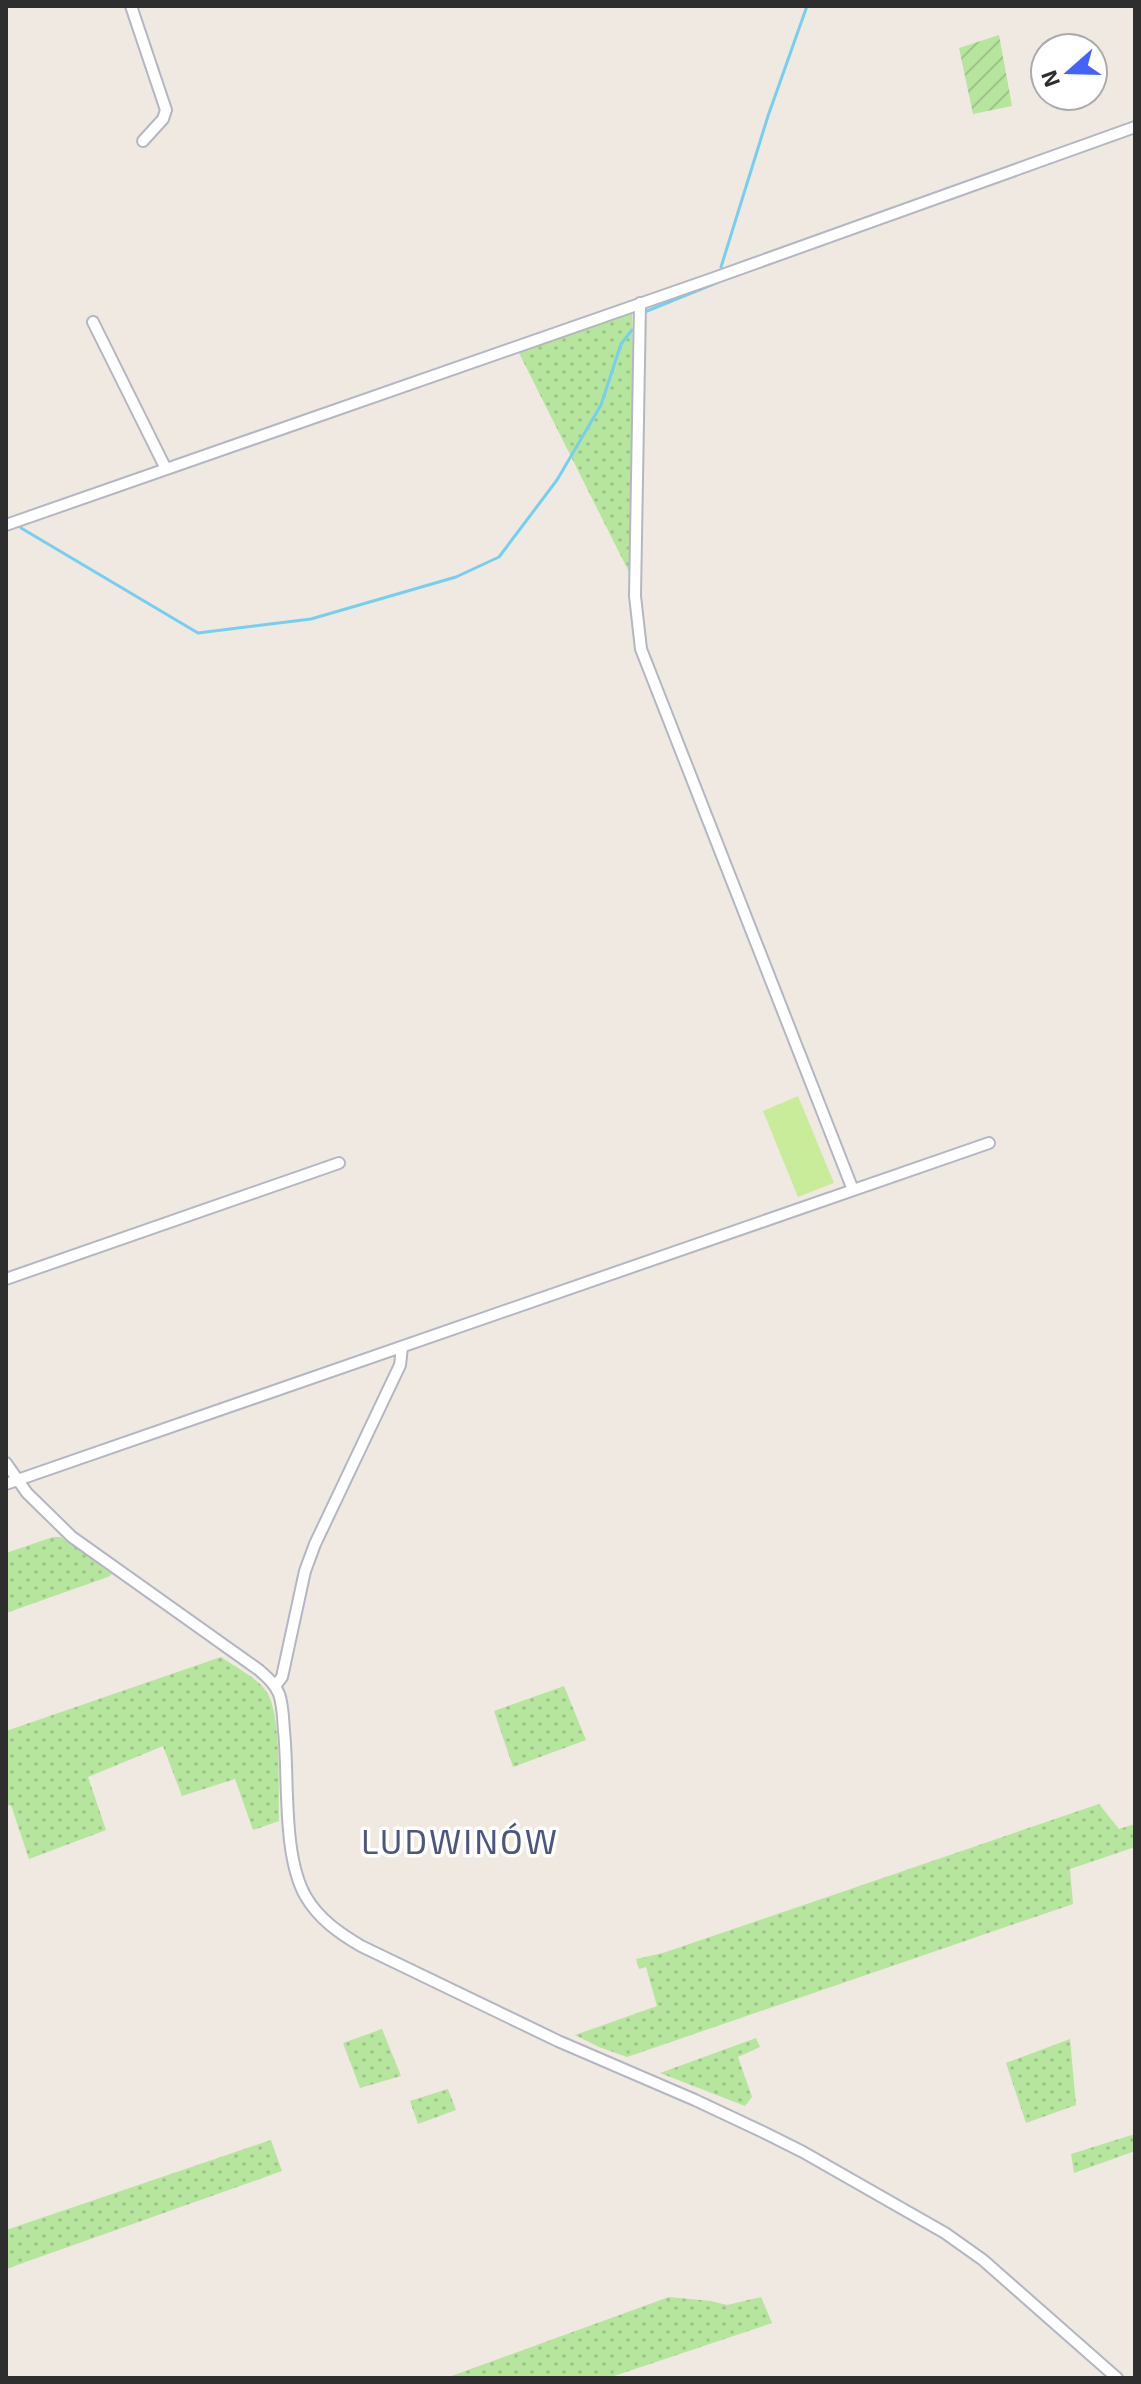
<svg xmlns="http://www.w3.org/2000/svg" width="1141" height="2384" font-family="'Exo 2',sans-serif">
<style>
.grass{fill:url(#grass-dots)}
.garden{fill:url(#garden-furrows)}
.pitch{fill:#c9ec9a}
.lines{fill:none;stroke-linecap:round;stroke-linejoin:round}
.stream{stroke:#75cff0;stroke-width:3}
.minor-casing{stroke:#b4b7c1;stroke-width:14}
.minor{stroke:#fff;stroke-width:10}
.labels{text-anchor:middle;stroke-width:7;stroke-linejoin:round;paint-order:stroke}
.quarter-label{font-size:34px;letter-spacing:2px;fill:#4d5680;stroke:#fff}
</style>
<defs>
<pattern id="grass-dots" width="8" height="8" patternUnits="userSpaceOnUse" patternTransform="scale(2)"><rect width="8" height="8" fill="#b6e59e"/><path d="M2 2h.1M6 6h.1" fill="none" stroke="#9dc588" stroke-width="1.8" stroke-linecap="round"/></pattern>
<pattern id="garden-furrows" width="10" height="10" patternUnits="userSpaceOnUse" patternTransform="scale(2)"><rect width="10" height="10" fill="#b6e59e"/><path d="M-1 1l2-2M0 10L10 0M9 11l2-2" fill="none" stroke="#9dc588"/></pattern>
</defs>
<rect width="100%" height="100%" fill="#efe9e1"/>
<path class="grass" d="M632,303L633,403L630,574L516,347Z
M53,1537H61L110,1570L112,1574L108,1577L6,1613V1553Z
M221,1657C235,1667 256,1677 266,1691C282,1712 278,1792 279,1821L253,1830L235,1779L182,1796L163,1746L88,1777L106,1830L29,1859L11,1805L6,1806V1731Z
M564,1686L586,1740L513,1767L494,1711Z
M1099,1804L1119,1829L1135,1824V1847L1070,1869L1073,1904L627,2057L599,2047L575,2035L657,2006L646,1967L639,1969L636,1959L663,1953Z
M382,2029L401,2076L360,2088L343,2043Z
M756,2038L760,2047L738,2057L752,2097L745,2106L660,2073Z
M1070,2039L1076,2105L1026,2123L1006,2063Z
M448,2089L456,2110L418,2124L410,2101Z
M1135,2134V2151L1074,2173L1071,2154Z
M271,2140L282,2171L6,2269V2230Z
M669,2297L711,2301L727,2305L761,2297L772,2323L608,2378H446Z"/>
<path class="garden" d="M999,35L1012,106L973,114L959,48Z"/>
<path class="pitch" d="M798,1096L834,1183L798,1197L763,1111Z"/>
<g class="lines">
<path class="stream" d="M721,267L768,116L807,6
M647,311L716,283
M21,528L198,633L311,619L456,577L499,557L557,480L601,405L621,344L632,330"/>
<g class="minor-casing">
<path id="minor" d="M131,6L166,110L163,119L143,141
M640,303L635,596L641,649L853,1190
M93,322L166,469
M6,525L714,278L1135,127
M6,1279L339,1163
M6,1463L27,1493L72,1537L259,1670C267,1677 275,1684 279,1694C283,1705 283,1719 284,1731C289,1778 282,1856 306,1897C319,1919 339,1933 361,1946L558,2041L695,2100L763,2132L803,2152L945,2233L983,2260L1117,2378
M6,1484L989,1143
M275,1686L282,1677L305,1571L315,1544L400,1365L402,1347"/>
</g>
<use href="#minor" class="minor"/>
</g>
<g class="labels">
<g class="quarter-label">
<text x="460" y="1854">LUDWINÓW</text>
</g>
</g>
<rect width="1141" height="2384" fill="none" stroke="#2e2e2e" stroke-width="16"/>
<g transform="translate(1069 72) rotate(250)"><circle r="38" fill="#ffffff" stroke="#ababab" stroke-width="2"/>
<path d="M0-6L14 30L0 20L-14 30Z" fill="#4264fb"/>
<text y="-12" font-size="22" font-weight="bold" text-anchor="middle" fill="#2e2e2e">N</text>
</g>
</svg>
